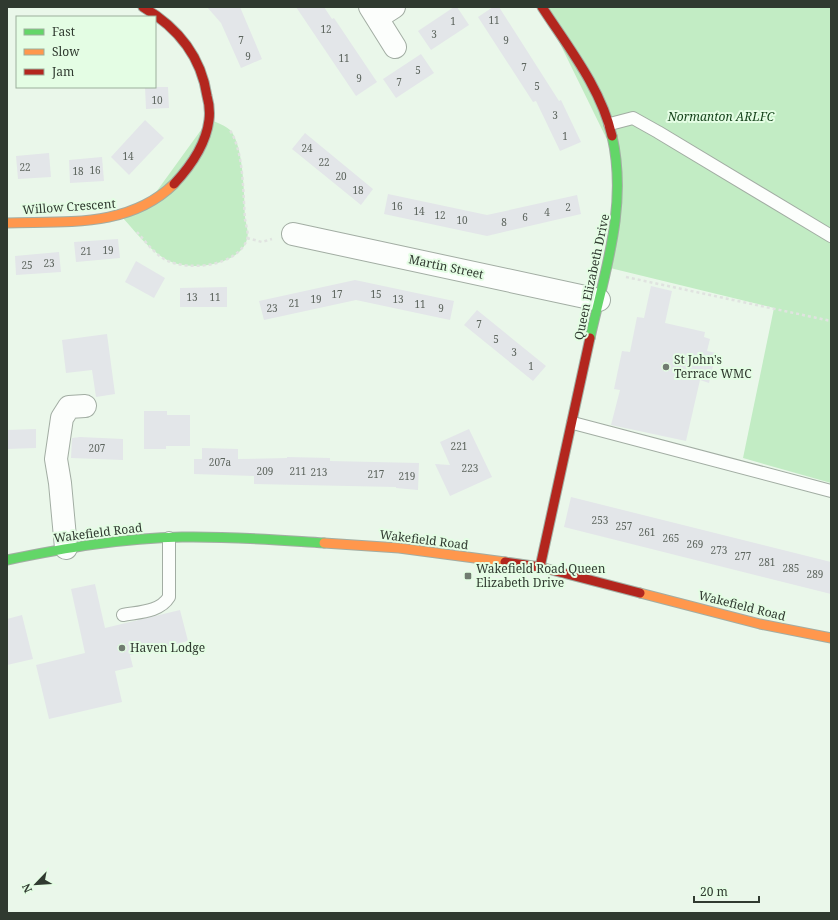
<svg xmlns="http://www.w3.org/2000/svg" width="838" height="920" font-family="'Noto Serif',serif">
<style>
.green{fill:#c2ecc4}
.building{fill:#e3e6e9}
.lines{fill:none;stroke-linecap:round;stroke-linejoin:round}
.lane-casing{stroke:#a2ada3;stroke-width:14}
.street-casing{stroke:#a2ada3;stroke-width:24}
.fast-casing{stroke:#a2ada3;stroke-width:11}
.slow-casing{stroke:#a2ada3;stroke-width:11}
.jam-casing{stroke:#a2ada3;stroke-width:11}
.path{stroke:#e0e3e0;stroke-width:2.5;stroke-dasharray:3 3;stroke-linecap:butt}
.lane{stroke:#fcfefc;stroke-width:12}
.street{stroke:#fcfefc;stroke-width:22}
.fast{stroke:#63d668;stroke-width:9}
.slow{stroke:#ff974d;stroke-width:9}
.jam{stroke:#b3261e;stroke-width:9}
.poi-dot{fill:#717c71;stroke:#e4fde4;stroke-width:1.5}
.labels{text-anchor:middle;stroke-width:4;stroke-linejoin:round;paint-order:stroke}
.number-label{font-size:10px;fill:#5d655e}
.park-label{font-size:12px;font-style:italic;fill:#103f16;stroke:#e4fde4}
.street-label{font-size:12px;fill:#303a30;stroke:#e4fde4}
.poi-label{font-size:12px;fill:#303a30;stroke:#e4fde4;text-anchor:start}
</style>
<rect width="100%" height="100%" fill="#eaf7ea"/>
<path class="green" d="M542,7H831V483L743,458L774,308L606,267L618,162Z
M209,119C215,122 227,126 231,131C244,148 244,196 245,217C246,224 249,233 247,239C241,266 188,272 167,260C149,250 135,231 121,216L146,206Z"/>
<path class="building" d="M207,7H240L262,59L241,68L221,23Z
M296,7H324L332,19L334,18L377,82L356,96Z
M454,7H457L469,25L431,50L418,31Z
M493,7H499L559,101L561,100L581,142L560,151L536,101L533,102L478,17Z
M421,54L434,73L396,98L383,79Z
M145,87H168L169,108L146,109Z
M145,120L164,138L129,175L111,157Z
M305,133L373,189L361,205L292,149Z
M49,153L51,177L18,179L16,156Z
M102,157L104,181L70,183L69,160Z
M388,194L487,215L577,195L581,214L487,236L384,214Z
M118,239L120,258L76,262L74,242Z
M59,252L61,272L16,275L15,256Z
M136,261L165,278L154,298L125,282Z
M355,280L454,301L450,320L356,300L264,320L259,301Z
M651,286L672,291L665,323L705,332L704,337L710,339L707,351L716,353L709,383L700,380L686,441L611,425L620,390L614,389L622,351L630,352L637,317L644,318Z
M227,287V307H180V288Z
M477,310L546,366L533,381L464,325Z
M107,334L115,394L96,397L92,370L66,373L62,340Z
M144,411H167V415H190V446H166V449H144Z
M36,429V448L7,449V430Z
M469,429L492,477L450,496L435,464L450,465L440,442Z
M80,437L123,439V460L71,458L72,438Z
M202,448L238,449V459L287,458V457L330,458V461L419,463L418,490L396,488V487L254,484V476L194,474V459H202Z
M571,497L831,562V594L564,527Z
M95,584L105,628L180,610L188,641L130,655L133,667L115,671L122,702L49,719L36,665L85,653L71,589Z
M22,615L33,659L7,665V619Z"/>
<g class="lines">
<g class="lane-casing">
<path id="lane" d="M610,124L633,118L658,132L831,236
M573,423L831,491
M123,615C139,612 160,612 169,597V538"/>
</g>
<g class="street-casing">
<path id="street" d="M370,7L395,47
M377,18L394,7
M293,234L599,300
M66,548L60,483L56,459L62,418L69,407L85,406"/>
</g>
<g class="fast-casing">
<path id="fast" d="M590,338C605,271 628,205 612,136
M7,560C65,548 122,538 182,537C229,536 277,540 324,543"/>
</g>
<g class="slow-casing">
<path id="slow" d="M7,223C66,221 129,228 174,184
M324,543L399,548L505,562
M640,593L760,624L831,638"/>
</g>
<g class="jam-casing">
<path id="jam" d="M143,7C177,27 201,56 207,96C209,103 210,112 209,120C206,144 190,167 174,184
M542,7C568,47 601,88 612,136
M505,562L540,567L640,593
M540,567L590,338"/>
</g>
<path class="path" d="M137,232C146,242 156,256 168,261C192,271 236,266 247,240C249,234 246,225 245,219C243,194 244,149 229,129
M247,238L262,242L272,239
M626,277L831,321"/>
<use href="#lane" class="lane"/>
<use href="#street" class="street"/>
<use href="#fast" class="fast"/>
<use href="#slow" class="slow"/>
<use href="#jam" class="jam"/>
</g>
<g class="poi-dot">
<circle cx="666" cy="367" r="4"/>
<rect x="464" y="572" width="8" height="8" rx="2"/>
<circle cx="122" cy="648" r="4"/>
</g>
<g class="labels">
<g class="number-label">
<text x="494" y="24">11</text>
<text x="453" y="25">1</text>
<text x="326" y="33">12</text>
<text x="434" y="38">3</text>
<text x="241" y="44">7</text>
<text x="506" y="44">9</text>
<text x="248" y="60">9</text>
<text x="344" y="62">11</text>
<text x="524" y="71">7</text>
<text x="418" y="74">5</text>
<text x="359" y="82">9</text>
<text x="399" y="86">7</text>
<text x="537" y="90">5</text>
<text x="157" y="104">10</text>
<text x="555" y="119">3</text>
<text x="565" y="140">1</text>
<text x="307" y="152">24</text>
<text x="128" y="160">14</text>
<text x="324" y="166">22</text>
<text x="25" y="171">22</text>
<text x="95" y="174">16</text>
<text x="78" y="175">18</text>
<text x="341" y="180">20</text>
<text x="358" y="194">18</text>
<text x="397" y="210">16</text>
<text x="568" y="211">2</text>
<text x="419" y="215">14</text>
<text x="547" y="216">4</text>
<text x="440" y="219">12</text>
<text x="525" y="221">6</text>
<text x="462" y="224">10</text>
<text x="504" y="226">8</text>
<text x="108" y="254">19</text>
<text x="86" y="255">21</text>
<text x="49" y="267">23</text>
<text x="27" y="269">25</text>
<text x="337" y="298">17</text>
<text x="376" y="298">15</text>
<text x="192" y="301">13</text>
<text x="215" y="301">11</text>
<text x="316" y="303">19</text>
<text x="398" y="303">13</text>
<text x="294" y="307">21</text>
<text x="420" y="308">11</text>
<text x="272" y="312">23</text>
<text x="441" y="312">9</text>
<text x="479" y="328">7</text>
<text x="496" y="343">5</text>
<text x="514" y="356">3</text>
<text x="531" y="370">1</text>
<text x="459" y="450">221</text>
<text x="97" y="452">207</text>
<text x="220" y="466">207a</text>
<text x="470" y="472">223</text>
<text x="265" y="475">209</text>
<text x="298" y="475">211</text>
<text x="319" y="476">213</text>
<text x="376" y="478">217</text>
<text x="407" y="480">219</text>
<text x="600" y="524">253</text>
<text x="624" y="530">257</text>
<text x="647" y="536">261</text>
<text x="671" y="542">265</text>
<text x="695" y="548">269</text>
<text x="719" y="554">273</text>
<text x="743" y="560">277</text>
<text x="767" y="566">281</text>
<text x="791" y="572">285</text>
<text x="815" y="578">289</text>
</g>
<g class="park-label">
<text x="721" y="121">Normanton ARLFC</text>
</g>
<g class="street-label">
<text transform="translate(69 207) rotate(-4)" y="4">Willow Crescent</text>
<text transform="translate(446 267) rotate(12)" y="4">Martin Street</text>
<text transform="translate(592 277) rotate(-78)" y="4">Queen Elizabeth Drive</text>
<text transform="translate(98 533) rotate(-7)" y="4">Wakefield Road</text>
<text transform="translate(424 540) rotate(7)" y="4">Wakefield Road</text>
<text transform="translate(742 606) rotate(14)" y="4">Wakefield Road</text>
</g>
<g class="poi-label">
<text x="674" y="364">St John's<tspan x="674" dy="14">Terrace WMC</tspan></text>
<text x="476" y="573">Wakefield Road Queen<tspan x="476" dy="14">Elizabeth Drive</tspan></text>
<text x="130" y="652">Haven Lodge</text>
</g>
</g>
<rect width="838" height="920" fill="none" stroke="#303a30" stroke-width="16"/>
<rect x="16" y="16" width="140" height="72" fill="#e4fde4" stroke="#9caf9c"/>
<rect x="24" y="29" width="20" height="6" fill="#63d668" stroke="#9caf9c"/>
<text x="52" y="36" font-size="12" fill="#303a30">Fast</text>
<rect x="24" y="49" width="20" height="6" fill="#ff974d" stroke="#9caf9c"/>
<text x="52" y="56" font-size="12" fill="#303a30">Slow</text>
<rect x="24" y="69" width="20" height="6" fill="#b3261e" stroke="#9caf9c"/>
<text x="52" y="76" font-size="12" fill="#303a30">Jam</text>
<g transform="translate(36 884) rotate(245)" stroke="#e4fde4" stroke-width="3" paint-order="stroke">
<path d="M0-3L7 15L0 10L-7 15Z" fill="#303a30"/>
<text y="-6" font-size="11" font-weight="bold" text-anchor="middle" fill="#303a30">N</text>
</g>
<path d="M694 896v6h65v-6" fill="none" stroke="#303a30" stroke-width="2"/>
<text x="700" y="896" font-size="12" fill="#303a30" stroke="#e4fde4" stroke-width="3" paint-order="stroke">20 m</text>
</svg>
